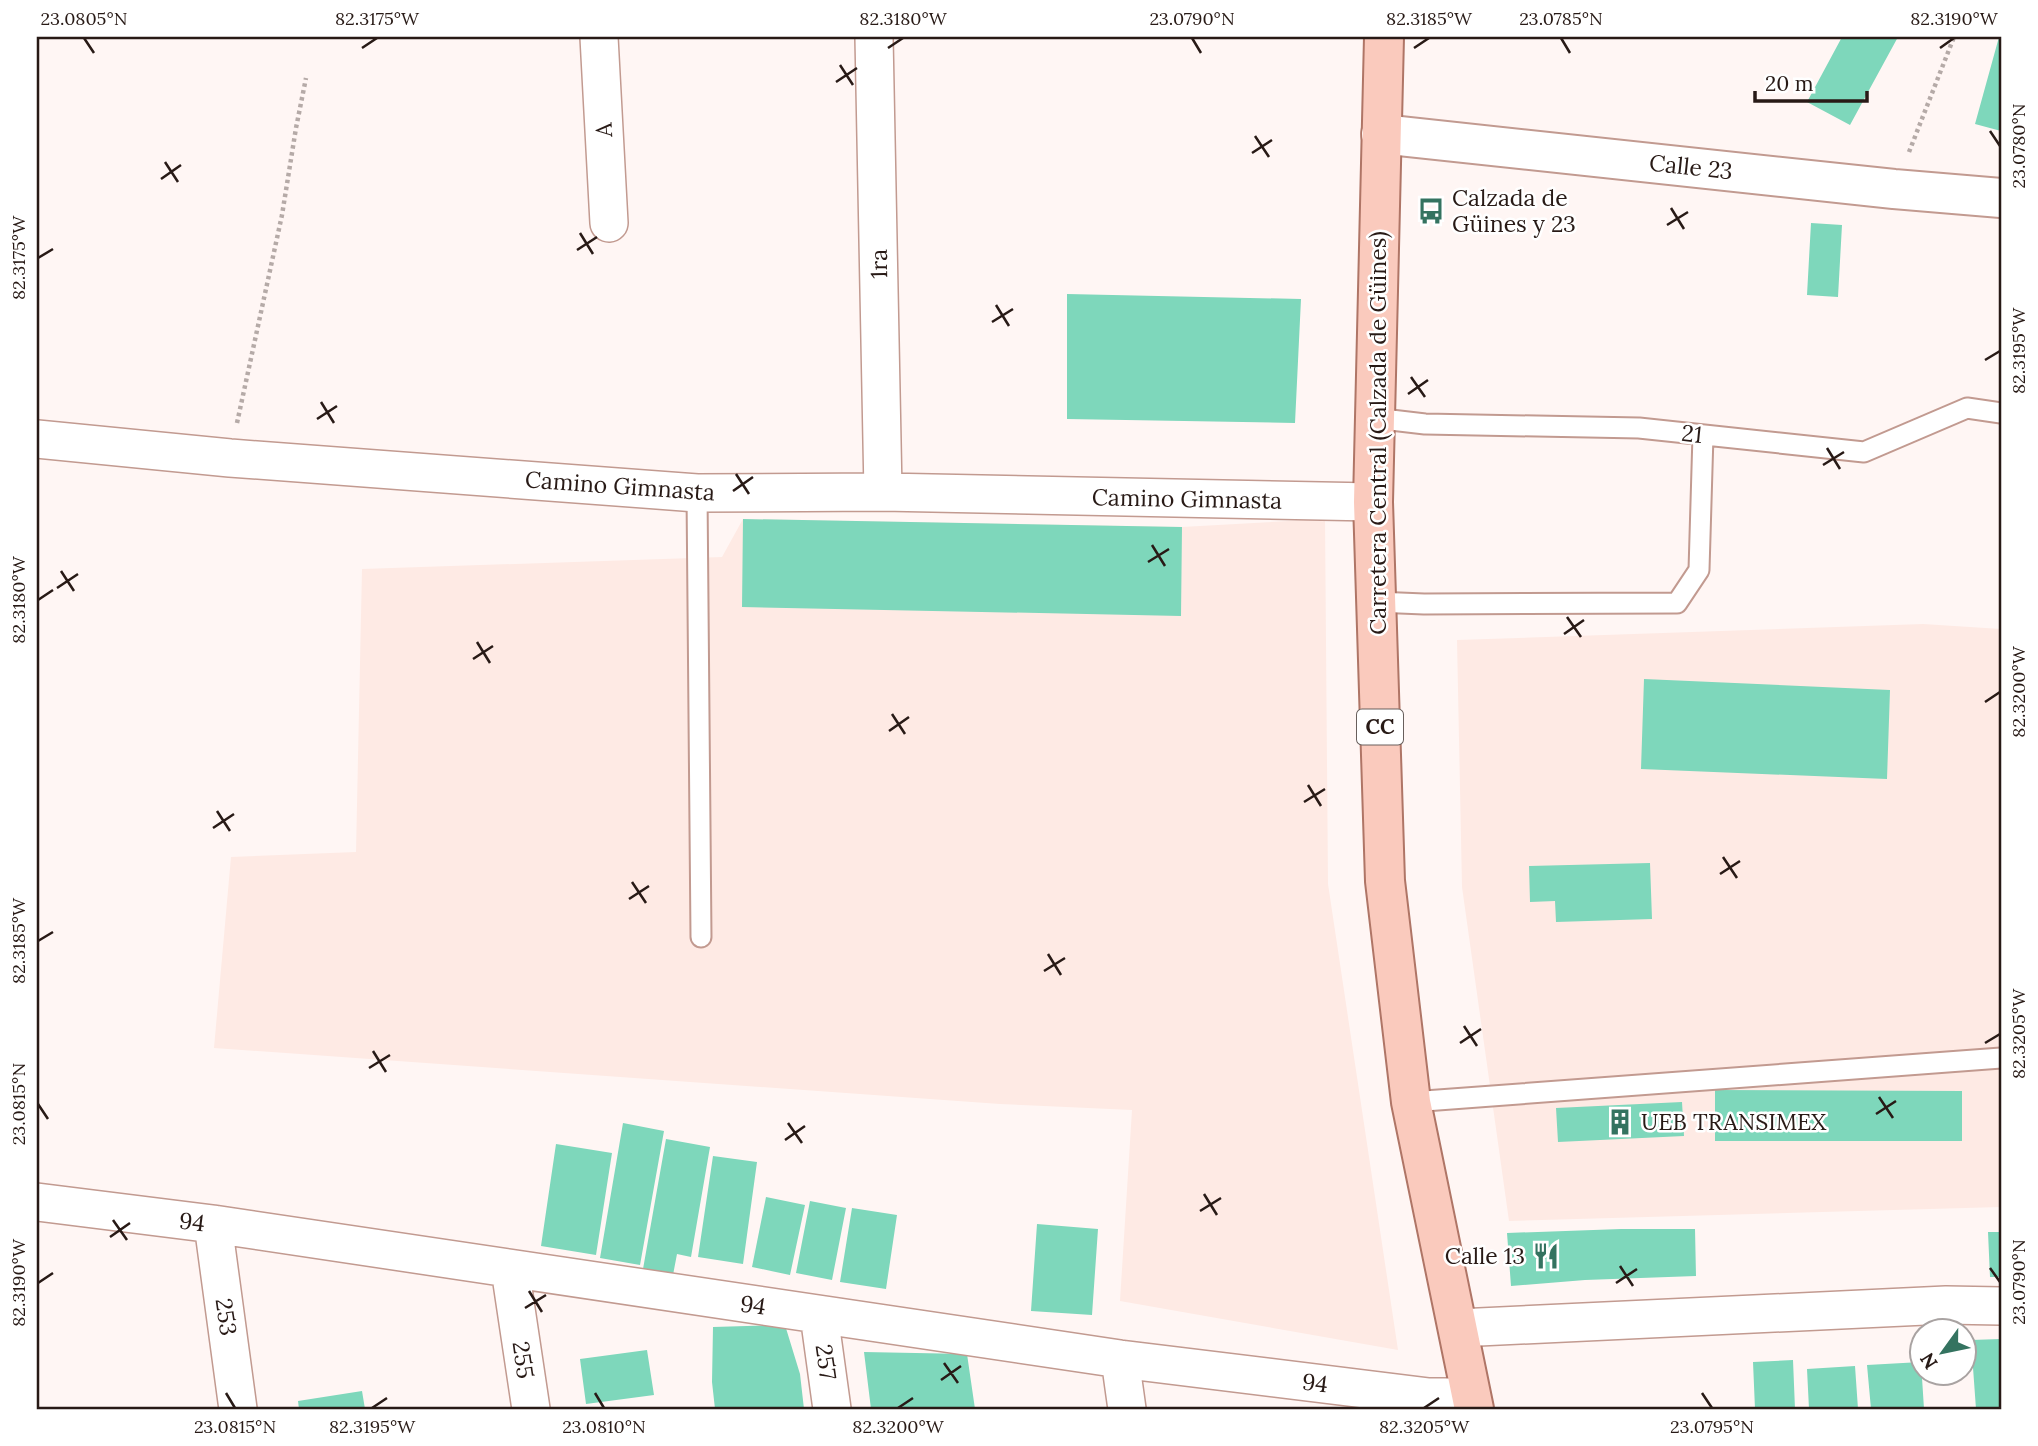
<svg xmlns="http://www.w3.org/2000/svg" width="2038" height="1446" font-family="Lora,serif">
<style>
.built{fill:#feeae4}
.building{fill:#7ed7bb}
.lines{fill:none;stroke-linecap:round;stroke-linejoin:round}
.service-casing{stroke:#c29a90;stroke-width:23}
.minor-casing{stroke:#c29a90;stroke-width:40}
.tertiary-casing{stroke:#c29a90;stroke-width:42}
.primary-casing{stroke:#af7566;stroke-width:42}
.path{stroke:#b5aaa7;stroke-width:4.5;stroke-dasharray:3.5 3.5;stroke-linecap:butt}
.service{stroke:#fff;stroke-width:19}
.minor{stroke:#fff;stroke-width:37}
.tertiary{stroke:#fff;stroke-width:38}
.primary{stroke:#facabd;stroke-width:38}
.ticks{fill:none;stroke:#281a16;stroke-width:2.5}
.labels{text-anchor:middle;stroke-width:5;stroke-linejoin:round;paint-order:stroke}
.shield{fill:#fff;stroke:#685f5c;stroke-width:2}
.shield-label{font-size:21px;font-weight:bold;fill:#281a16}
.street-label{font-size:23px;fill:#281a16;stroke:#fff}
.poi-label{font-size:23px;fill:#281a16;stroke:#fff;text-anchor:start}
.neatline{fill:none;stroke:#281a16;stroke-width:2.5}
.ticks-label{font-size:18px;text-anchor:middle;fill:#281a16}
</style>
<rect width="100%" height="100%" fill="#fff6f4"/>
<path class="built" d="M743,519L1182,527L1325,519L1328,884L1398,1350L1120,1301L1132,1110L1000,1104L214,1048L231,857L356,852L362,569L722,557Z
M1923,624L2001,629V1207L1509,1221L1462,887L1457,640Z"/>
<path class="building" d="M1842,37H1898L1850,125L1807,102Z
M1999,37H2001V131L1975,124Z
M1811,223L1842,225L1838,297L1807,295Z
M1067,294L1301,299L1295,423L1067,419Z
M743,519L1182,527L1181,616L742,607Z
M1644,679L1890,690L1887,779L1641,769Z
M1650,863L1652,919L1556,922L1555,901L1530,902L1529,866Z
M1715,1090L1962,1091V1141H1715Z
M1682,1102L1684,1136L1558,1142L1556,1108Z
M623,1123L664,1131L640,1265L600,1258Z
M666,1139L710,1147L691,1257L677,1254L673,1275L643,1269Z
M556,1144L612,1153L596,1255L541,1246Z
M713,1156L757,1162L743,1264L698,1257Z
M766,1197L805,1205L790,1275L752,1267Z
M810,1201L846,1208L832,1280L796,1273Z
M852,1208L897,1215L886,1289L840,1282Z
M1037,1224L1098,1229L1092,1315L1031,1311Z
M1621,1229H1695L1696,1276L1585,1280L1511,1286L1507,1233Z
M1988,1232H2001V1277H1990Z
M785,1325L800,1374L804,1409H715L712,1382L713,1327Z
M2001,1339V1409H1976L1971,1340Z
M647,1350L654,1395L586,1404L580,1359Z
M864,1352L967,1354L975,1409H871Z
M1793,1360L1795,1409H1755L1753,1362Z
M1921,1362L1924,1409H1871L1867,1365Z
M1855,1366L1858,1409H1809L1807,1369Z
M362,1391L365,1409H299L298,1401Z"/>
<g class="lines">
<g class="service-casing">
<path id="service" d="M1374,418L1425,424L1639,428L1864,452L1967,408L2001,413
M697,493L701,937
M1376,602L1424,604L1677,603L1699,570L1703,435
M1411,1102L2001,1058"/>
</g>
<g class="minor-casing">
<path id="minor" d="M599,37L609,223
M874,37L883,492
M37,439L230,458L697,493L883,492L1373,502
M37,1202L213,1224L1120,1359L1429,1397H1471
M213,1224L238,1409
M510,1269L531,1409
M819,1315L832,1409
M1458,1328L1946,1305L2001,1306
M1120,1359L1127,1409"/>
</g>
<g class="tertiary-casing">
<path id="tertiary" d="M1381,134L1894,189L2001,198"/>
</g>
<g class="primary-casing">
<path id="primary" d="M1384,37L1373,502L1385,881L1411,1102L1474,1409"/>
</g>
<path class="path" d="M1909,152L1954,37
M237,423L282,215L296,128L306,78"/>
<use href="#service" class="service"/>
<use href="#minor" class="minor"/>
<use href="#tertiary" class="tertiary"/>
<use href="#primary" class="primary"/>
</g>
<path class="ticks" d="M84,38L94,53M1192,38L1201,53M1561,38L1570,53M362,48L377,38M888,48L903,38M1414,48L1429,38M1940,48L1954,38M840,65L853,85M836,82L857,68M1990,131L2000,146M1255,136L1269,157M1252,153L1272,140M165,162L178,182M161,179L181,165M1671,208L1684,229M1667,225L1688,212M580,233L593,254M577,250L597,237M38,258L53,249M996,305L1009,326M992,322L1013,309M1985,360L2000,351M1411,377L1425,397M1408,394L1428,380M321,402L334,423M317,419L337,406M1827,448L1840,469M1823,465L1844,452M736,474L749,494M733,491L753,477M1152,545L1165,566M1148,562L1169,549M61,571L74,591M57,588L78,574M38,600L53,590M1567,617L1581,637M1564,634L1584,620M477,642L490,663M473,659L493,646M1985,702L2000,692M892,714L905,734M889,731L909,717M1308,785L1321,806M1304,802L1325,789M217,811L230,831M213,828L234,814M1723,857L1737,878M1720,874L1740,861M632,882L646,903M629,899L649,886M38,941L53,932M1048,954L1061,975M1044,971L1065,958M1464,1026L1477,1046M1460,1043L1481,1029M1985,1043L2000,1034M373,1051L386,1072M369,1068L390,1055M1879,1097L1893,1118M38,1104L48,1119M1876,1114L1896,1101M788,1123L802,1143M785,1140L805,1126M1204,1194L1217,1215M1200,1211L1221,1198M113,1220L127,1240M110,1237L130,1223M1620,1266L1633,1286M1990,1268L2000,1282M38,1283L53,1273M1616,1283L1637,1269M529,1291L542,1312M525,1308L546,1295M944,1363L958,1383M941,1380L961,1366M226,1393L235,1408M595,1393L604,1408M1702,1393L1712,1408M372,1408L387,1398M898,1408L913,1398M1424,1408L1439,1398"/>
<defs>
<g id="bus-bare" transform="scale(2.1)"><path d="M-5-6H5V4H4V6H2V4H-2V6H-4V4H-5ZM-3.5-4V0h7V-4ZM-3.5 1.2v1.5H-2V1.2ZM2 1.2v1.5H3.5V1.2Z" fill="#347360" stroke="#fff" stroke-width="2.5" paint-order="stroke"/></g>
<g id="building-bare" transform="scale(2.1)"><path d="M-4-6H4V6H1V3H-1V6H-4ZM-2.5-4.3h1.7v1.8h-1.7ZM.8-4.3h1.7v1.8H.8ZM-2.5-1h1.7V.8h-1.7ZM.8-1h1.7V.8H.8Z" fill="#347360" stroke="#fff" stroke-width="2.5" paint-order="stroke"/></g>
<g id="restaurant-bare" transform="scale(2.1)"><path d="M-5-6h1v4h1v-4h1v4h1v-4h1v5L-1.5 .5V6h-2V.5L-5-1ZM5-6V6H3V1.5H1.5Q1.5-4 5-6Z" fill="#347360" stroke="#fff" stroke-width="2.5" paint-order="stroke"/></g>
</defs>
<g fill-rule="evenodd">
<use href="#bus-bare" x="1431" y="211"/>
<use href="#building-bare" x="1620" y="1122"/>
<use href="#restaurant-bare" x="1546" y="1256"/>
</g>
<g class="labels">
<rect class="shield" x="1357" y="709.5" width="46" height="35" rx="5"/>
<g class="shield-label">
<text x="1380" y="734">CC</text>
</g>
<g class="street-label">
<text transform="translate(604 130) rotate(-93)" y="8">A</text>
<text transform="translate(1691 167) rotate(6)" y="8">Calle 23</text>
<text transform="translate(879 264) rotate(-91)" y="8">1ra</text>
<text transform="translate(1378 433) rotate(-90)" y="8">Carretera Central (Calzada de Güines)</text>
<text transform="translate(1692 434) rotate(6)" y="8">21</text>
<text transform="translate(620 486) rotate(4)" y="8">Camino Gimnasta</text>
<text transform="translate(1187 499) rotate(1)" y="8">Camino Gimnasta</text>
<text transform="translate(192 1222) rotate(7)" y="8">94</text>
<text transform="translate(753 1305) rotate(8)" y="8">94</text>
<text transform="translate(226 1317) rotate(82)" y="8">253</text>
<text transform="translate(523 1360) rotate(82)" y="8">255</text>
<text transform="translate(826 1362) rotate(82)" y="8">257</text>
<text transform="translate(1315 1383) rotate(7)" y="8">94</text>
</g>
<g class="poi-label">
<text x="1452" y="206">Calzada de<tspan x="1452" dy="26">Güines y 23</tspan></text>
<text x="1641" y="1130">UEB TRANSIMEX</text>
<text x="1525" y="1264" text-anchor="end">Calle 13</text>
</g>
</g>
<rect width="2038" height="1446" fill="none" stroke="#ffffff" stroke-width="77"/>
<g transform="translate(1943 1352) rotate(237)"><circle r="33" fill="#ffffff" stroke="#a9a3a2" stroke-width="2"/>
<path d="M0-5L12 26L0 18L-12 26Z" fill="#347360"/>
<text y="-10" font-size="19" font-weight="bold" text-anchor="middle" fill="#281a16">N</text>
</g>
<path d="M1755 91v10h112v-10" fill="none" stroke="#281a16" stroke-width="3.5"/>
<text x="1765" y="91" font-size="21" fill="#281a16" stroke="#ffffff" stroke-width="5" paint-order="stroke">20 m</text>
<rect x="38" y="38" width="1962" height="1370" class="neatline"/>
<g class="ticks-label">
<text x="84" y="25">23.0805°N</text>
<text x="377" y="25">82.3175°W</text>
<text x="903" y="25">82.3180°W</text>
<text x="1192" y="25">23.0790°N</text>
<text x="1429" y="25">82.3185°W</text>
<text x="1561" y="25">23.0785°N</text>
<text x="1954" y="25">82.3190°W</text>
<text transform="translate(2019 146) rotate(-90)" y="6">23.0780°N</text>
<text transform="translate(19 258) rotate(-90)" y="6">82.3175°W</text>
<text transform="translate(2019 351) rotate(-90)" y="6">82.3195°W</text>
<text transform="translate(19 600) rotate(-90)" y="6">82.3180°W</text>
<text transform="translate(2019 692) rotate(-90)" y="6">82.3200°W</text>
<text transform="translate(19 941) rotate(-90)" y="6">82.3185°W</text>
<text transform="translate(2019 1034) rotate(-90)" y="6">82.3205°W</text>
<text transform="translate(19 1104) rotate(-90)" y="6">23.0815°N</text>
<text transform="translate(2019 1282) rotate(-90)" y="6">23.0790°N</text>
<text transform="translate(19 1283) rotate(-90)" y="6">82.3190°W</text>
<text x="235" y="1433">23.0815°N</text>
<text x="372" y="1433">82.3195°W</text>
<text x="604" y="1433">23.0810°N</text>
<text x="898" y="1433">82.3200°W</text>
<text x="1424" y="1433">82.3205°W</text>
<text x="1712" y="1433">23.0795°N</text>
</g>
</svg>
